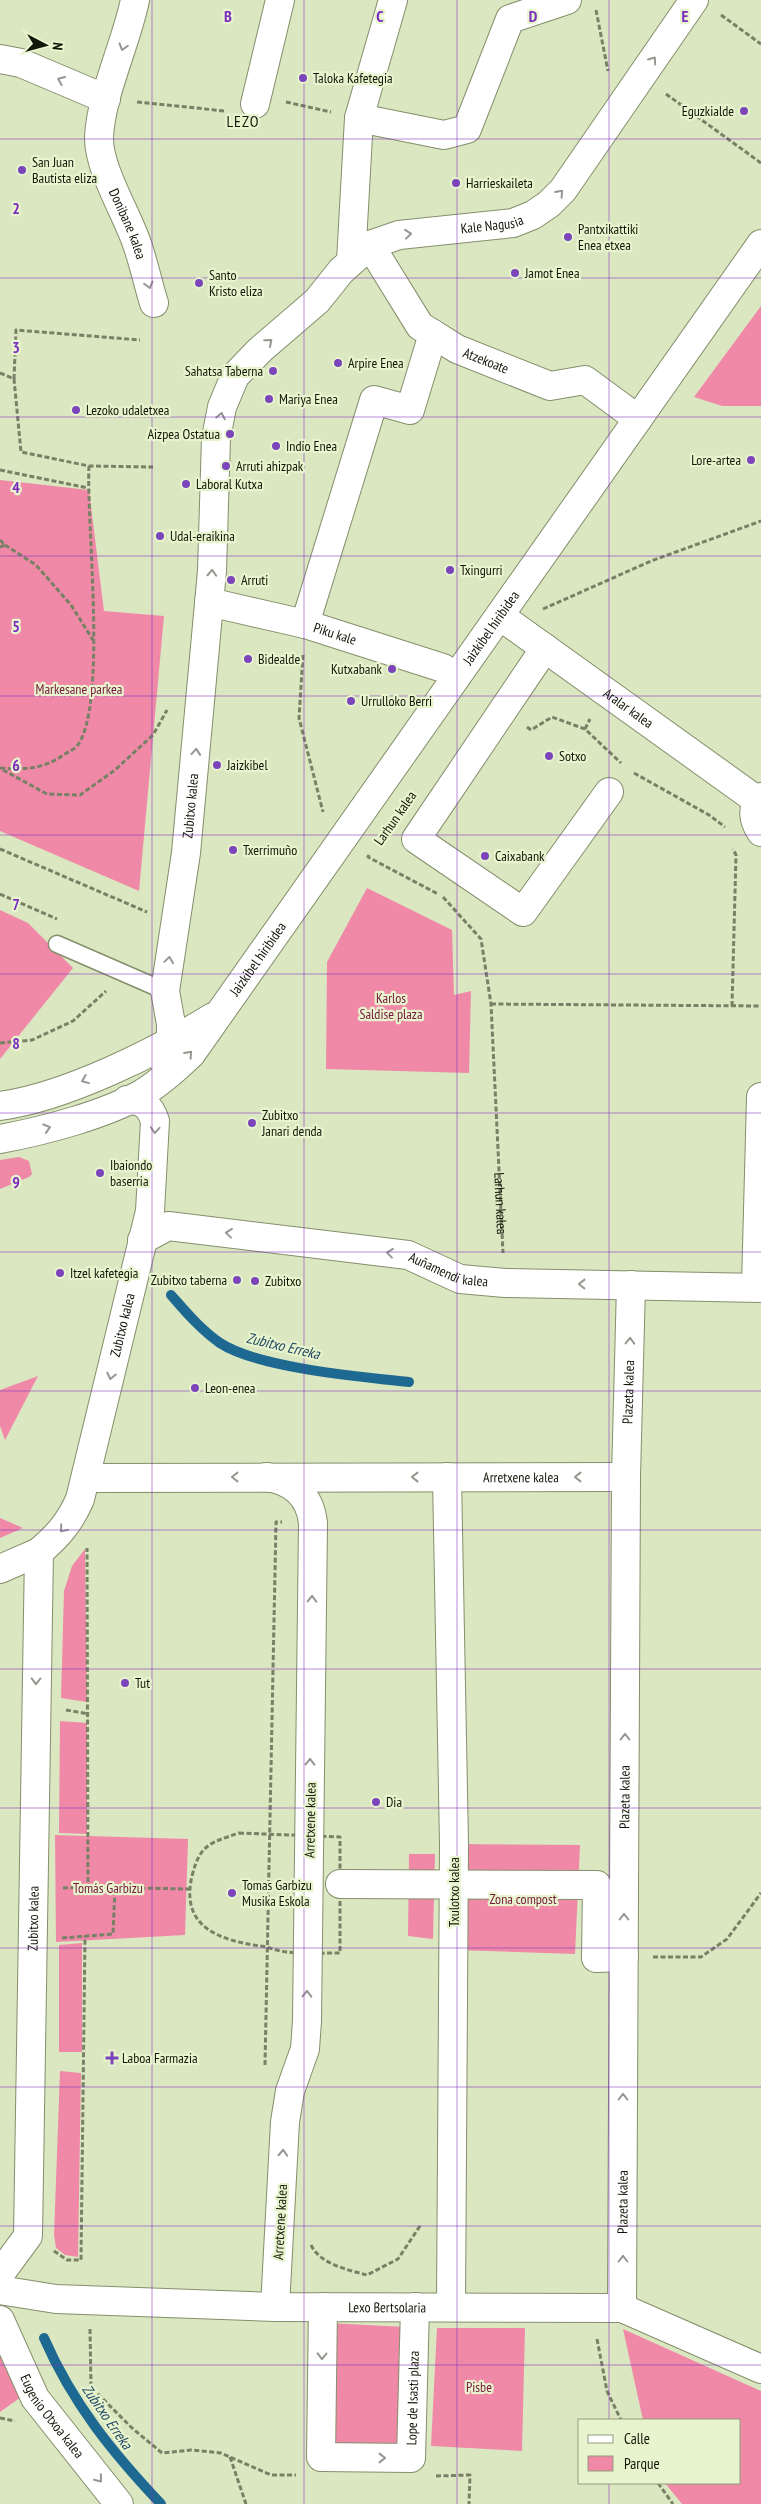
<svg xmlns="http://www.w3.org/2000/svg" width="761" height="2504" font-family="'PT Sans Narrow',sans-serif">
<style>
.green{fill:#f089a8}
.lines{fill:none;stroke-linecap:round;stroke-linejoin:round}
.stream{stroke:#1e6991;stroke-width:10}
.lane-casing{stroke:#848f6b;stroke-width:19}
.street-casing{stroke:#848f6b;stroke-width:30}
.secondary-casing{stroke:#848f6b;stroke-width:30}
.path{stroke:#788065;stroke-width:3;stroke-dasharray:5 2.5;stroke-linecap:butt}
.lane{stroke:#fff;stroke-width:16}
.street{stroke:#fff;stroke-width:28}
.secondary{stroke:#fff;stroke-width:28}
.oneway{stroke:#959790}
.grid{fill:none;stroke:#7b2cbf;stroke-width:1;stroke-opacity:0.55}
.poi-dot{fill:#7b44bb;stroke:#e8f4cd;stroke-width:2}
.labels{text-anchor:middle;stroke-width:4.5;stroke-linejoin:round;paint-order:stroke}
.poi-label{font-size:14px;fill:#131709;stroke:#e8f4cd;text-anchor:start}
.street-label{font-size:14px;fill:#131709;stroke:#e8f4cd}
.park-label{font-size:14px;fill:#74183d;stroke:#e8f4cd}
.water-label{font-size:15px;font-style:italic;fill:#214965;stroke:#e8f4cd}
.quarter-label{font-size:16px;letter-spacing:1px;fill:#131709;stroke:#e8f4cd}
.grid-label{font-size:16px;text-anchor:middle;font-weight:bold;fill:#7b2cbf;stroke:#e8f4cd;stroke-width:4.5;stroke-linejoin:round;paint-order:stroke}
</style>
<rect width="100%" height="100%" fill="#dbe7c0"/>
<path class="green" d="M761,306V406H722L694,397Z
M0,480L89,490L104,611L164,616L139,891L0,831Z
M367,888L452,930L454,995L471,991L469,1073L326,1069L327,962Z
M0,910L28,923L73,968L0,1059Z
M19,1157L29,1161L32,1174L29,1177L0,1189V1160Z
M38,1376L5,1440L0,1426V1390Z
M0,1518L23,1528L0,1538Z
M85,1549L87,1702L61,1698L64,1591L72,1566Z
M60,1721L87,1723V1834L59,1833Z
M55,1835L188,1839L185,1935L56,1942Z
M454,1844L580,1845L575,1954L453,1950Z
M409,1854H435L433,1939L408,1936Z
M82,1943V2052H59V1945Z
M60,2071L81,2073L78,2257L65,2255L56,2248L54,2235Z
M328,2323L406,2327L405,2451H327Z
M437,2328H525L522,2451L431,2446Z
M623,2329L761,2391V2504H682L665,2483H740V2420H643Z
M0,2349L21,2397L0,2412Z"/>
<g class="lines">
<path class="stream" d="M171,1295C186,1312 201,1330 220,1343C258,1368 362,1377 409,1382
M44,2338C73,2404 112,2452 161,2504"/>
<g class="lane-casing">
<path id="lane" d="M57,944L165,991"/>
</g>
<g class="street-casing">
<g id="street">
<path id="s2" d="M135,0C126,44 101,94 99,137C98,168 127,214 137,244C144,264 148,284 154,303"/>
<path d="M0,59L21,63L106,99"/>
<path d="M255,104L280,0"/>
<path d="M359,118L444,135L467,129L510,19L567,0"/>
<path id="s3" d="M370,245L420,326L433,334L457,349L550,386L585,380L638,419"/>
<path d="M351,261L359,118L393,0"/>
<path id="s4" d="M209,602L305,624L443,668L456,677"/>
<path id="s5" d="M500,616L758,801"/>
<path d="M305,624L374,400L410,410L433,334"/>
<path d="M545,648L416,839L523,912L609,792"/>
<path d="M761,797C751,808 753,820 761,832"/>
<path id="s6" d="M163,1060L171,1041V1024L165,991L186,853L212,571L216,438L222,407L235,376L260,350L317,301L341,271L370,245L399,235L513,223L533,215L549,204L563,190L694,0"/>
<path id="s7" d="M142,1240L168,1226L408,1255L460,1279L505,1283L761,1288"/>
<path d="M756,1286L761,1097"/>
<path d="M266,1477C292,1480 310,1495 313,1523L307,2021L305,2049L290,2091L285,2122L275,2307"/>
<path d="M447,1477L454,1844L451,2307"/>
<path id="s8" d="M87,1478L626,1477"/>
<path d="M0,1569L39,1552"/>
<path d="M340,1884L597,1885L596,1958L624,1957"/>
<path id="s9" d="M0,2274L28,2236L39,1552C58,1536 70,1522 80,1499L150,1211L155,1121C150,1106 143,1100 127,1100"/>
<path id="s10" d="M0,2290L56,2299L275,2307L622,2308L761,2369"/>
<path id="s11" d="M323,2307L321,2457L411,2458L415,2307"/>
<path id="s12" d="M622,2308L626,1477L631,1285"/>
<path id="s13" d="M0,2320L35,2398L119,2504"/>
</g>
</g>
<g class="secondary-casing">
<g id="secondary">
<path d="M0,1106C66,1097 156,1052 213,1017"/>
<path id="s14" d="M0,1139C43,1131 105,1115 143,1093C161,1082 176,1068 191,1054L761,244"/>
</g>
</g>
<g class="path">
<path d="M596,10L608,71"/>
<path d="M721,15L761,44"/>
<path d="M666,94L761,163"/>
<path d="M137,102L225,111"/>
<path d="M286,102L331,112"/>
<path d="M0,373L14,379L21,452L89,466L153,467"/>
<path d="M14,379L16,330L140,340"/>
<path d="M0,470L88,488"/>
<path d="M0,540L5,545L0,547"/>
<path d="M5,545L36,565L71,605L93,640"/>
<path d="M543,609L651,561L761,521"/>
<path d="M303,655L299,718L323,812"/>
<path d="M527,727L531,730L552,717L585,729L621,763"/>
<path d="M585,729L590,719"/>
<path d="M0,768C25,770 44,769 65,754C68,752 75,749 77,746C108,706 86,523 89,466"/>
<path d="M3,770L47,794L80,795L115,770L153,735L167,710"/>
<path d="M634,773L709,815L725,827"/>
<path d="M0,849L147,912"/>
<path d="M369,855L368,857L438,894"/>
<path d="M0,894L57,919"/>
<path id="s1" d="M443,897L481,939L491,1004L503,1253"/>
<path d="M491,1004L761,1006"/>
<path d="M732,1006L736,855L733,849"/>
<path d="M0,1043L32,1040L73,1021L106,991"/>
<path d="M66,1710L89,1714"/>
<path d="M239,1833L340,1837V1953C322,1953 304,1954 286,1952C277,1951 269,1947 260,1946C219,1940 180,1927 192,1876C200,1844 210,1843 239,1833Z"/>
<path d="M88,1887L189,1889"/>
<path d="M63,1888L88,1887L87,1548"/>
<path d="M62,1938L113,1934L115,1888"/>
<path d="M653,1957H701L727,1939L761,1893"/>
<path d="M265,2065L276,1522H282"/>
<path d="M311,2245C320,2264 348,2270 367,2275L398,2259L420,2226"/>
<path d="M54,2251L67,2260H81L85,1936"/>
<path d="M90,2329L91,2387L132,2428L162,2453L191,2450L221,2453L271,2475H296"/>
<path d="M597,2339L607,2391L621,2420"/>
<path d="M0,2418L15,2421"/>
<path d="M230,2457L246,2504"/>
<path d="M436,2476L470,2475L469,2504"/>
<path d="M658,2483L673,2504"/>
</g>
<use href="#lane" class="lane"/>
<use href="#street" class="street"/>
<use href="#secondary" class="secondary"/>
</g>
<defs><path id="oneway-chevron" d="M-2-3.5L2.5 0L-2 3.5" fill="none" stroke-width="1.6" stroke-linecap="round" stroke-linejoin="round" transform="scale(1.25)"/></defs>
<g class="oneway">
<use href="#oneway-chevron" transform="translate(123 47) rotate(106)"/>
<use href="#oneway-chevron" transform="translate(653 60) rotate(-55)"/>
<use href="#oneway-chevron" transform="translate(61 80) rotate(-157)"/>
<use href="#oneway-chevron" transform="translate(560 193) rotate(-48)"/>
<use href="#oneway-chevron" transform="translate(408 234) rotate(-6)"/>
<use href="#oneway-chevron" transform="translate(149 285) rotate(75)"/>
<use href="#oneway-chevron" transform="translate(269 342) rotate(-41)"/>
<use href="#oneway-chevron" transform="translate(221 416) rotate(-79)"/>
<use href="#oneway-chevron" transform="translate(212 573) rotate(-87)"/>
<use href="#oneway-chevron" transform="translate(196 752) rotate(-85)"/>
<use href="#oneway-chevron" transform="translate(169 960) rotate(-82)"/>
<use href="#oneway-chevron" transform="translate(189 1054) rotate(-48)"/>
<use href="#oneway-chevron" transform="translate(85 1080) rotate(158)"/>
<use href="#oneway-chevron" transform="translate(47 1128) rotate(-17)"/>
<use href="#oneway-chevron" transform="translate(155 1130) rotate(94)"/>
<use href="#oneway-chevron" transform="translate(229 1233) rotate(-173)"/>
<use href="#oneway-chevron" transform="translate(390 1253) rotate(-173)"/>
<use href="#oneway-chevron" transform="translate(582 1284) rotate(-179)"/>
<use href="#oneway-chevron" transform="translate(630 1341) rotate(-89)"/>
<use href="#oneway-chevron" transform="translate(111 1376) rotate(103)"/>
<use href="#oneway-chevron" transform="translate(235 1477) rotate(-180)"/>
<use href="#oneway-chevron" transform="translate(415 1477) rotate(-180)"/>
<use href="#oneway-chevron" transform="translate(578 1477) rotate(180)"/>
<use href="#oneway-chevron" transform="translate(63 1529) rotate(130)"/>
<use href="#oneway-chevron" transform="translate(312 1599) rotate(-89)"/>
<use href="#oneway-chevron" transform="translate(36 1681) rotate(91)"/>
<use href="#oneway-chevron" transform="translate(625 1737) rotate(-90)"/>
<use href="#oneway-chevron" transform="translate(310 1762) rotate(-89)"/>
<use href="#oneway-chevron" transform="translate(624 1917) rotate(-90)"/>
<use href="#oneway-chevron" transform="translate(307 1994) rotate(-89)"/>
<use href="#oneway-chevron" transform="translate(623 2097) rotate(-90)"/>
<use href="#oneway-chevron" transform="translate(283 2153) rotate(-87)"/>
<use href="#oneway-chevron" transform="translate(623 2259) rotate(-90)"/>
<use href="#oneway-chevron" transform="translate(322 2356) rotate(91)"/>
<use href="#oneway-chevron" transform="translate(382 2458)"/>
<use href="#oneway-chevron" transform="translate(99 2479) rotate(52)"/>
</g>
<path class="grid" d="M152,0V2504M304,0V2504M457,0V2504M609,0V2420M0,139H761M0,278H761M0,417H761M0,556H761M0,696H761M0,835H761M0,974H761M0,1113H761M0,1252H761M0,1391H761M0,1530H761M0,1669H761M0,1808H761M0,1948H761M0,2087H761M0,2226H761M0,2365H761M609,2483V2504"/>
<g class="poi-dot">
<circle cx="303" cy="78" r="5"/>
<circle cx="744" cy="111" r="5"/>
<circle cx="22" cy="170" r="5"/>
<circle cx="456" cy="183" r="5"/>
<circle cx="568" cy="237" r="5"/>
<circle cx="515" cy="273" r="5"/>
<circle cx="199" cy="283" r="5"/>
<circle cx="338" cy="363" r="5"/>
<circle cx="273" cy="371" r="5"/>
<circle cx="269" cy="399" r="5"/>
<circle cx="76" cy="410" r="5"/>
<circle cx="230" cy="434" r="5"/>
<circle cx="276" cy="446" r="5"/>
<circle cx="751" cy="460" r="5"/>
<circle cx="226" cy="466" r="5"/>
<circle cx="186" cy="484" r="5"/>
<circle cx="160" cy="536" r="5"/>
<circle cx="450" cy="570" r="5"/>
<circle cx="231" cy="580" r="5"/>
<circle cx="248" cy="659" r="5"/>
<circle cx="392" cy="669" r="5"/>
<circle cx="351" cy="701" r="5"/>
<circle cx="549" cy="756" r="5"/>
<circle cx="217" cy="765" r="5"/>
<circle cx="233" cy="850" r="5"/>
<circle cx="485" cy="856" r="5"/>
<circle cx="252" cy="1123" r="5"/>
<circle cx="100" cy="1173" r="5"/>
<circle cx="60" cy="1273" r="5"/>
<circle cx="237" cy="1280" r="5"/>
<circle cx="255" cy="1281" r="5"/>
<circle cx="195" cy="1388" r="5"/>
<circle cx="125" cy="1683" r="5"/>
<circle cx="376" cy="1802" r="5"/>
<circle cx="232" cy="1893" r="5"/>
<path d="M109.5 2050.5h5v5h5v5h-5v5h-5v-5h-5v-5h5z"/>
</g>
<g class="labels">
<g class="poi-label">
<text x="313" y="83">Taloka Kafetegia</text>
<text x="734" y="116" text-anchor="end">Eguzkialde</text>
<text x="32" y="167">San Juan<tspan x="32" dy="16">Bautista eliza</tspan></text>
<text x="466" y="188">Harrieskaileta</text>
<text x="578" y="234">Pantxikattiki<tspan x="578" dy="16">Enea etxea</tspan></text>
<text x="525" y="278">Jamot Enea</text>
<text x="209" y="280">Santo<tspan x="209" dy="16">Kristo eliza</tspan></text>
<text x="348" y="368">Arpire Enea</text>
<text x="263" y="376" text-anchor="end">Sahatsa Taberna</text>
<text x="279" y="404">Mariya Enea</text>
<text x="86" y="415">Lezoko udaletxea</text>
<text x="220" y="439" text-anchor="end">Aizpea Ostatua</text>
<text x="286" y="451">Indio Enea</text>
<text x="741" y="465" text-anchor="end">Lore-artea</text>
<text x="236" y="471">Arruti ahizpak</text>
<text x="196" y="489">Laboral Kutxa</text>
<text x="170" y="541">Udal-eraikina</text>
<text x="460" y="575">Txingurri</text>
<text x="241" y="585">Arruti</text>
<text x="258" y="664">Bidealde</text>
<text x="382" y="674" text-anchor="end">Kutxabank</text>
<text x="361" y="706">Urrulloko Berri</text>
<text x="559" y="761">Sotxo</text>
<text x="227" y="770">Jaizkibel</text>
<text x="243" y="855">Txerrimuño</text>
<text x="495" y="861">Caixabank</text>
<text x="262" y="1120">Zubitxo<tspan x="262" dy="16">Janari denda</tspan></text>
<text x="110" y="1170">Ibaiondo<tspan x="110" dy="16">baserria</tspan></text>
<text x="70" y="1278">Itzel kafetegia</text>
<text x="227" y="1285" text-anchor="end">Zubitxo taberna</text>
<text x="265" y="1286">Zubitxo</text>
<text x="205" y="1393">Leon-enea</text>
<text x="135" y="1688">Tut</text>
<text x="386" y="1807">Dia</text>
<text x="242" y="1890">Tomas Garbizu<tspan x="242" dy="16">Musika Eskola</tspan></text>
<text x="122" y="2063">Laboa Farmazia</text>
</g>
<g class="street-label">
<text dy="5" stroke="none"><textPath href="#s6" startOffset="1005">Kale Nagusia</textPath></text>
<text dy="5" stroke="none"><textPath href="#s2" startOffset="234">Donibane kalea</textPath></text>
<text dy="5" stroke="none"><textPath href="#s3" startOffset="170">Atzekoate</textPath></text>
<text dy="5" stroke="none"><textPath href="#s14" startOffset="734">Jaizkibel hiribidea</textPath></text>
<text dy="5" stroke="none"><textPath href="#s4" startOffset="130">Piku kale</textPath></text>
<text dy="5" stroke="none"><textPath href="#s5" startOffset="158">Aralar kalea</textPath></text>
<text dy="5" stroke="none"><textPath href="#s6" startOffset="258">Zubitxo kalea</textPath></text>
<text transform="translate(395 818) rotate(-55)" y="5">Larhun kalea</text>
<text dy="5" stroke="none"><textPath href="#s14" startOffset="329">Jaizkibel hiribidea</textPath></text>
<text dy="5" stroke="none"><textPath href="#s1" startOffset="322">Larhun kalea</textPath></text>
<text dy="5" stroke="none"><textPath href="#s7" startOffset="315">Auñamendi kalea</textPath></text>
<text dy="5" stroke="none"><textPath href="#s9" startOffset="978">Zubitxo kalea</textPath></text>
<text dy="5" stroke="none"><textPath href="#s12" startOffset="916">Plazeta kalea</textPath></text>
<text dy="5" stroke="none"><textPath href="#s8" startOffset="434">Arretxene kalea</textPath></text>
<text dy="5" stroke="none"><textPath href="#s12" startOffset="511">Plazeta kalea</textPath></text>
<text transform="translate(310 1820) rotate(-89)" y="5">Arretxene kalea</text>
<text transform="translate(454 1892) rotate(-90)" y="5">Txulotxo kalea</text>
<text dy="5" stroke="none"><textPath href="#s9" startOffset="365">Zubitxo kalea</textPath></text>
<text dy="5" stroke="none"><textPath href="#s12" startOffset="106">Plazeta kalea</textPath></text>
<text transform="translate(280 2222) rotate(-87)" y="5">Arretxene kalea</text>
<text dy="5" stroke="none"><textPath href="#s10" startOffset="388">Lexo Bertsolaria</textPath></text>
<text dy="5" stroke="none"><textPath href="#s11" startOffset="300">Lope de Isasti plaza</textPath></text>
<text dy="5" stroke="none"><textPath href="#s13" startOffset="110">Eugenio Otxoa kalea</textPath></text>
</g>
<g class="park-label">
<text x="79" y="694">Markesane parkea</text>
<text x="391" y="1003">Karlos<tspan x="391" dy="16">Saldise plaza</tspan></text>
<text x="108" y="1893">Tomás Garbizu</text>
<text x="523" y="1904">Zona compost</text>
<text x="479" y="2392">Pisbe</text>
</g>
<g class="water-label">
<text transform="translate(283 1346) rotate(13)" y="5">Zubitxo Erreka</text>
<text transform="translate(107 2417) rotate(55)" y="5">Zubitxo Erreka</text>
</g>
<g class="quarter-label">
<text x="243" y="127">LEZO</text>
</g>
</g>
<g class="grid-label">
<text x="228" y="22">B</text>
<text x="380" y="22">C</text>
<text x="533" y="22">D</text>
<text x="685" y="22">E</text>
<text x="16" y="214">2</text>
<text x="16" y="353">3</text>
<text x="16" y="493">4</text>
<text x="16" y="632">5</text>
<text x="16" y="771">6</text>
<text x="16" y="910">7</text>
<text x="16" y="1049">8</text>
<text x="16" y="1188">9</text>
</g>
<rect x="578" y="2419" width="162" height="65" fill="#e8f4cd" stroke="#939c7f"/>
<rect x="588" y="2435" width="25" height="8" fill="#ffffff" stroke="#939c7f"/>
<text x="624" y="2444" font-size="15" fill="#131709">Calle</text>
<rect x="588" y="2456" width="25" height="15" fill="#f089a8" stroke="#939c7f"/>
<text x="624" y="2469" font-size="15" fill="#131709">Parque</text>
<g transform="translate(45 45) rotate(96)" stroke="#e8f4cd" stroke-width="4" paint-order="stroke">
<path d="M0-4L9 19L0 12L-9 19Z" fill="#131709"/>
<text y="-8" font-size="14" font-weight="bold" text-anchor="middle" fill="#131709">N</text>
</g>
</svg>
